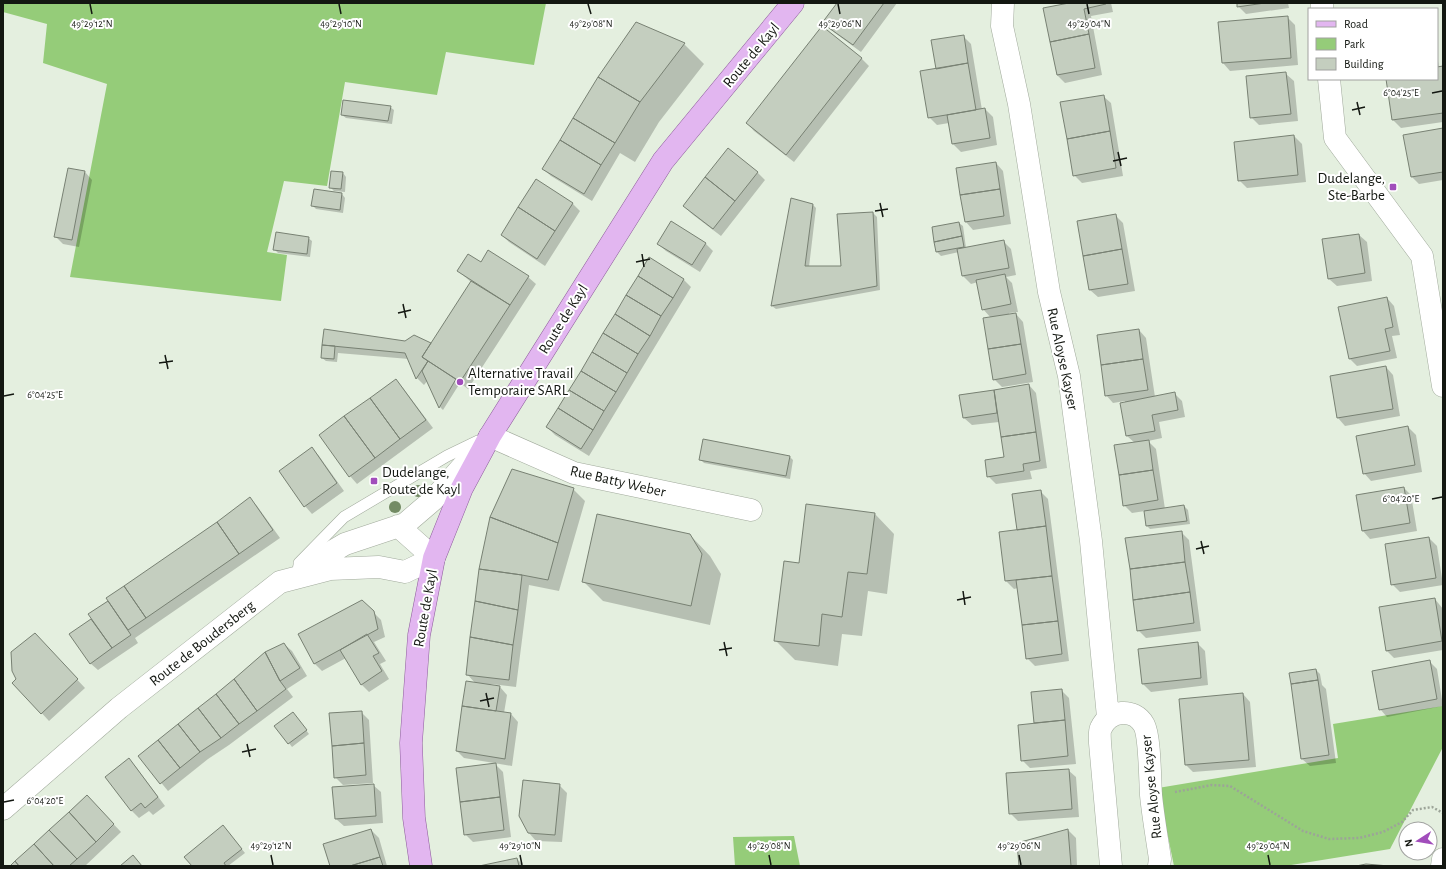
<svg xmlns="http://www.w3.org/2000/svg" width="1446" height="869" font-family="'Alegreya Sans',sans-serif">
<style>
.green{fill:#95cc79}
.shadow{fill:#0003}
.building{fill:#c4cebf;stroke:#788173}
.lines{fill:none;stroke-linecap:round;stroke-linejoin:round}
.service-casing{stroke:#a1aa9c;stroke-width:12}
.minor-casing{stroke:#a1aa9c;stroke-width:23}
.secondary-casing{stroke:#a1aa9c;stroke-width:23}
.primary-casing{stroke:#8d5e9b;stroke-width:23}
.path{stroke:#9ca498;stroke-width:2.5;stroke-dasharray:2 2;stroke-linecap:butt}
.service{stroke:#fff;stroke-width:11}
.minor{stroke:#fff;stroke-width:22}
.secondary{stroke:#fff;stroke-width:22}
.primary{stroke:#e2b6f0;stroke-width:22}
.tree{fill:#738b64}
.ticks{fill:none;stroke:#131711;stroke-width:1.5}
.poi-dot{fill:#a14dbb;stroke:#fff;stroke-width:1.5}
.labels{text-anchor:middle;stroke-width:4;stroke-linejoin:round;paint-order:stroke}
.street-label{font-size:15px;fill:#131711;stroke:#fff}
.poi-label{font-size:15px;fill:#131711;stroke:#fff;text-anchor:start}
.ticks-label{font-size:10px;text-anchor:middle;fill:#131711;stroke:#fff;stroke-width:4;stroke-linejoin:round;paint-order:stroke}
</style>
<rect width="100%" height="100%" fill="#e4efdf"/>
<path class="green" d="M3,3H546L534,65L446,52L437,95L345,82L327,186L284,181L267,252L287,255L281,301L70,277L107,84L43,63L47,24L3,12Z
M1443,706V747L1390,849L1285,866H1174L1158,788L1338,758L1333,724Z
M794,836L800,866H735L733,837Z"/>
<path class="shadow" d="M838,3H897L861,52L831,30L824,23Z
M1065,3H1111L1113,12L1091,16L1102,75L1065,83L1057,75L1044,9L1066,5Z
M1238,3H1288L1289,8L1246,14L1238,6Z
M1287,17L1295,25L1298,65L1230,71L1223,63L1219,23Z
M636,23L684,44L704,64L659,122L635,162L620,153L592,201L551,176L543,169Z
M822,27L862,59L869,66L794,162L754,131L747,123Z
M963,36L971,44L982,110L985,109L993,117L997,145L961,152L953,144L949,123L937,125L929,117L937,70Z
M1437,54L1439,68L1443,67V122L1401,128L1393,120L1387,79H1437Z
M1286,74L1294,81L1298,121L1259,125L1251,117Z
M1103,96L1111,103L1123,176L1082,183L1074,175Z
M390,107L394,110L392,124L346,118L342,115Z
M1443,129V180L1419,184L1412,177Z
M1294,136L1302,144L1306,182L1247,188L1239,180Z
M996,163L1003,171L1011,224L973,230L966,222L958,169Z
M85,172L92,180L79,247L63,244L55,236Z
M757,172L765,180L721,236L692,214L684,206Z
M343,173L346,177L345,192L334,191L331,188Z
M537,180L573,204L580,211L545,266L509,242L502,235Z
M342,194L345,198L343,213L316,209L312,205Z
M792,199L812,204L816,208L809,267H842L873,213L877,217L880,290L776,309L772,306Z
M1116,216L1123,223L1135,291L1098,297L1090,290Z
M672,223L706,244L713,251L700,272L666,251L658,244Z
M959,223L963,226L966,248L1003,241L1011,249L1016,275L1006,277L1012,283L1018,312L1009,313L1010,315L1016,314L1023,322L1033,382L1002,387L994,379L991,318L983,309L978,282L971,284L963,276L959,252L941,256L937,252L933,228Z
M1359,235L1367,242L1372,281L1337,286L1329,279Z
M308,238L312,241L310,257L278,253L274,249Z
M650,259L684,280L691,287L589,456L555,435L547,427Z
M481,264L528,277L536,284L468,389L460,383L443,410L440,407L428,380L424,385L417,378L409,359L338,353L337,362L326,361L322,358L325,330L406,342L414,336L431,345L471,282L458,271Z
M1387,298L1394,306L1400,335L1392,336L1397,358L1357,366L1350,359Z
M1139,330L1146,338L1155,397L1175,394L1182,401L1185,417L1159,422L1162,438L1148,441L1156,449L1165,509L1184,506L1188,510L1190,524L1150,529L1146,525L1145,511L1132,513L1124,505L1135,443L1127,436L1125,401L1113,403L1106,395Z
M1386,367L1393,375L1400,416L1345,426L1338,418Z
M396,380L403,388L433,428L357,484L350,476Z
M1029,385L1036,393L1047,468L1030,471L1032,479L996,484L988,476L1005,458L999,422L972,425L964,418L960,395Z
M1408,427L1416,435L1422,472L1371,481L1364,473Z
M312,448L319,456L344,491L312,514L305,506Z
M790,457L793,460L790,479L704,463L700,459Z
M1404,488L1411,495L1417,531L1370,539L1363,531L1357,496Z
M573,489L585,501L559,591L529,585L516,687L491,684L490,686L500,687L507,695L504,713L511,714L518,722L512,766L464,758L457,751L476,684L467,674L480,569Z
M1040,491L1048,499L1069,661L1035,666L1027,658L1018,588L1014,589L1006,581L1000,533L1018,531Z
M250,499L257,506L280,538L135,638L138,643L98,670L90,663L70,634L92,619L90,614Z
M875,514L894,534L887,594L868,591L862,636L842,634L838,666L795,660L775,640L800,564Z
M1181,532L1189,540L1201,631L1146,638L1138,630Z
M690,535L710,556L721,574L710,625L603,601L583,581Z
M1429,538L1437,546L1443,585L1400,592L1392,584Z
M1435,599L1443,609V650L1394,658L1386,650Z
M362,601L381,620L385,637L374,642L386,661L380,664L389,679L369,692L361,684L346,658L322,671L314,663Z
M42,642L85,688L49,721L14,683Z
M1197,643L1205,651L1208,685L1151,692L1143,684L1139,649Z
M284,644L292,651L307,676L287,689L293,697L229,745L208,759L168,791L140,757L266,653Z
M1429,661L1437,669L1443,706L1387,717L1380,709Z
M1316,670L1320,674L1322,685L1326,689L1336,763L1310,766L1302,759L1291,674Z
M1061,690L1069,698L1076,764L1030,768L1022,760L1035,724L1032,693Z
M1243,694L1250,702L1256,767L1193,772L1186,765Z
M361,712L369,720L373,783L343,785L335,777Z
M296,717L309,734L292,747L276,726Z
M129,760L136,767L165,806L153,815L149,811L139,818L132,811L106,777Z
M495,764L503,772L511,837L473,842L465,834Z
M1068,770L1076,777L1079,817L1018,821L1010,813Z
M373,785L381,792L383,823L344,826L336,819Z
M559,785L567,793L562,842L536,841L529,833Z
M87,796L121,832L85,866H11Z
M226,830L245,853L228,866H193Z
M371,830L379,838L387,866H331Z
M1068,830L1076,838L1077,866H1020Z
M517,859L524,866H484Z"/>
<path class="building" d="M837,3H884L853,45L822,23Z
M1069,3H1106V4L1084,9L1089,34L1050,42L1043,8Z
M1237,3H1265L1237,7Z
M1288,16L1291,58L1222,63L1218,22Z
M636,22L685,43L640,102L598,77Z
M822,26L862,58L786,155L746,123Z
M1089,34L1095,68L1057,75L1050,42Z
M964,35L968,63L936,69L931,40Z
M968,63L976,110L928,118L920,71Z
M1443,66V113L1392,120L1386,79H1437V67Z
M1286,72L1291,114L1250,118L1246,76Z
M598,77L640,102L615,143L573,118Z
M1104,95L1110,131L1067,139L1060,102Z
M343,100L391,106L388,121L341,115Z
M985,108L990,138L952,144L947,115Z
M573,118L615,143L601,165L560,140Z
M1443,128V172L1411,177L1403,135Z
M1110,131L1116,168L1073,176L1067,139Z
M1294,135L1298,175L1238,181L1234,142Z
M560,140L601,165L584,194L542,169Z
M728,148L758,172L735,201L705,177Z
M996,162L1000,189L960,195L956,168Z
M68,168L85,171L72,240L54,237Z
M331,171L343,172L341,189L329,188Z
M705,177L735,201L713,229L683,206Z
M536,179L573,203L555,231L518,207Z
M314,189L342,193L340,210L311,206Z
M1000,189L1004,216L965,222L960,195Z
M791,198L813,204L805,266H841L837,214L873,212L877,286L771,306Z
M518,207L555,231L537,259L501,235Z
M1116,214L1122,249L1083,256L1077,221Z
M671,221L706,243L692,265L657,244Z
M959,222L962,236L934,242L932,227Z
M276,232L309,237L307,254L273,250Z
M1359,234L1365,273L1328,279L1322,239Z
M962,236L964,247L936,252L934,242Z
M1004,240L1009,268L962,276L957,249Z
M1122,249L1128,284L1089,290L1083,256Z
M488,250L529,276L510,305L457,271L468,254L481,262Z
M649,257L684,279L673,298L638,276Z
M1005,274L1011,304L982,310L976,280Z
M638,276L673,298L661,316L626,295Z
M471,281L510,305L460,382L422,357Z
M626,295L661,316L650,336L615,314Z
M1387,297L1393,327L1385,329L1390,351L1349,359L1338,307Z
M1016,313L1021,344L988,349L983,318Z
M615,314L650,336L638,354L603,333Z
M324,329L405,341L414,335L431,343L422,357L428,361L416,379L405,353L322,345Z
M1139,329L1143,359L1101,365L1097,335Z
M603,333L638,354L627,373L592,352Z
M1021,344L1026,374L993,380L988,349Z
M322,345L335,346L334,359L321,358Z
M592,352L627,373L616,392L581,371Z
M1143,359L1148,390L1105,396L1101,365Z
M428,361L456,379L439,408L422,371Z
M1386,366L1393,409L1337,418L1330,376Z
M581,371L616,392L604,411L569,390Z
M396,379L426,420L400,439L370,398Z
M1029,384L1036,432L1001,437L994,390Z
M569,390L604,411L593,430L558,408Z
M994,390L997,413L963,418L959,395Z
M1175,392L1178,410L1152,415L1155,431L1126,436L1120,403Z
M370,398L400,439L375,458L344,416Z
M558,408L593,430L581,449L546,427Z
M344,416L375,458L349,477L319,435Z
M1408,426L1415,465L1363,474L1356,436Z
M1036,432L1040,461L1023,464L1024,471L987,477L985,460L1004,457L1001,437Z
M703,439L790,456L786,476L699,460Z
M1149,440L1153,470L1119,475L1114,445Z
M312,447L337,483L304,507L279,471Z
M512,469L574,488L558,543L490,517Z
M1153,470L1158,500L1123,506L1119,475Z
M1404,487L1410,523L1362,531L1356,495Z
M1041,490L1046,526L1017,530L1012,494Z
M250,497L273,530L239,554L217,522Z
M806,504L875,513L867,574L848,572L842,617L822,614L819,646L774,641L784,561L799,563Z
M1184,505L1187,521L1146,526L1144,511Z
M597,514L690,534L702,554L691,606L582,582Z
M490,517L558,543L548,580L522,575L479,569Z
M217,522L239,554L146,618L124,586Z
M1046,526L1052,576L1005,581L999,532Z
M1182,531L1185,562L1130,569L1125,538Z
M1429,537L1436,578L1391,585L1385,544Z
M1185,562L1190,592L1133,600L1130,569Z
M479,569L522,575L518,610L475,601Z
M1052,576L1058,621L1022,625L1016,580Z
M124,586L146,618L128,630L106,598Z
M1190,592L1194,623L1137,631L1133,600Z
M1435,598L1442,641L1386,651L1379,607Z
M362,600L374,611L378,629L314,664L298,634Z
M108,601L131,635L112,648L88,614Z
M475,601L518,610L513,645L470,637Z
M91,619L112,648L90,664L69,634Z
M1058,621L1062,654L1026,659L1022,625Z
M35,633L78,679L41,714L12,683L16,679L12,671L11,652Z
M367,634L379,653L373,656L382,671L361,685L340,650Z
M470,637L513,645L509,680L466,675Z
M1198,642L1201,678L1142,684L1138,649Z
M284,643L300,668L280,681L265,652Z
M265,652L280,681L286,689L257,711L234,679Z
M1430,660L1437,699L1379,710L1372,671Z
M1316,669L1318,680L1291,684L1289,673Z
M234,679L257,711L239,724L216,694Z
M1318,680L1329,755L1301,759L1291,684Z
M466,681L500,686L496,711L462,706Z
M1062,689L1065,720L1034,723L1031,692Z
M1243,693L1249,760L1185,765L1179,699Z
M216,694L239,724L221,738L198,708Z
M462,706L511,713L505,759L456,751Z
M198,708L221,738L200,752L178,724Z
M362,711L364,743L332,746L329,713Z
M293,712L307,730L288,744L274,726Z
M1065,720L1068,756L1021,761L1018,725Z
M178,724L200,752L180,768L158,740Z
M158,740L180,768L160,784L138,756Z
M364,743L366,775L334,778L332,746Z
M129,758L158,797L145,808L141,803L131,811L105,777Z
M496,763L500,797L460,802L456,768Z
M1069,769L1072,809L1009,814L1006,773Z
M523,780L560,784L555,835L528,833L519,816Z
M374,784L376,816L335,819L332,787Z
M87,795L114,824L96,842L69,812Z
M500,797L504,830L464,835L460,802Z
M69,812L96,842L77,859L49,830Z
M223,825L242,849L224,863L226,866H192L184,857Z
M371,829L380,857L350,866H330L323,844Z
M1068,829L1071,866H1019L1017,843Z
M49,830L77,859L69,866H54L34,844Z
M34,844L54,866H19L15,861Z
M133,855L142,866H120Z
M380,857L383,866H350Z
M517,858L519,866H479Z
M15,861L19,866H10Z
M1366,864L1389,866H1356Z"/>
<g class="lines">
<g class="service-casing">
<path id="service" d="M299,563L344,517L447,456L478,441"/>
</g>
<g class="minor-casing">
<path id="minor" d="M1003,3L1002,26L1019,104L1049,292L1069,376L1091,541L1108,717
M1322,3V9
M1329,79L1335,138L1422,256L1443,386
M490,436L574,473L751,510
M1111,866L1100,743C1100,739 1099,732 1101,728C1109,710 1134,707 1144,725C1150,736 1150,781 1151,795C1153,816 1157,838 1160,859L1159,866
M1442,866L1443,859"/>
</g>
<g class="secondary-casing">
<path id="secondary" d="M304,568L345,544L405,524L433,500L478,449
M3,809L119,708L280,582L330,569L379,567L405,572L434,558L398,526"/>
</g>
<g class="primary-casing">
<path id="primary" d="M421,866L414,818L411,743L419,635L434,558L462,488L490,436L663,161L793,3"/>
</g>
<path class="path" d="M1175,792L1212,785L1230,786L1303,831L1329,839L1359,838L1383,832L1402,822L1413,810L1432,807L1443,813"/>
<use href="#service" class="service"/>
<use href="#minor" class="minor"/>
<use href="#secondary" class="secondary"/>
<use href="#primary" class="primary"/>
</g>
<g class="tree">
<circle cx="418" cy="491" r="6"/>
<circle cx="395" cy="507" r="6"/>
</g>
<path class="ticks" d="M90,4L92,14M339,4L341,14M588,4L591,14M838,4L840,14M1087,4L1089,14M1432,93L1442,91M1357,102L1360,115M1352,110L1365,107M1118,152L1121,166M1113,161L1127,158M880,203L883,217M875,211L888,209M642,254L644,267M636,262L650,259M403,304L406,318M398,313L411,310M165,355L168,369M159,363L173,361M4,396L14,394M1432,499L1442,497M1201,541L1204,554M1196,549L1209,546M963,591L965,605M957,600L971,597M724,642L727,656M719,650L732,648M486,693L489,707M480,701L494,698M247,744L250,757M242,752L256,749M4,802L14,800M271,855L273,865M520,855L522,865M769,855L771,865M1019,855L1021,865M1268,855L1270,865"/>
<g class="poi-dot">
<rect x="1389" y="183" width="8" height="8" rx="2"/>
<circle cx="460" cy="382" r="4"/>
<rect x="370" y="477" width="8" height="8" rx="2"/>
</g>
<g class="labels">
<g class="street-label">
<text transform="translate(751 55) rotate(-50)" y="5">Route de Kayl</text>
<text transform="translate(563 319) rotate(-58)" y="5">Route de Kayl</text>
<text transform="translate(1063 359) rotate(78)" y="5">Rue Aloyse Kayser</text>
<text transform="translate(618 481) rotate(13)" y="5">Rue Batty Weber</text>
<text transform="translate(425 608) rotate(-80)" y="5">Route de Kayl</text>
<text transform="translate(202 643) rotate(-38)" y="5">Route de Boudersberg</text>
<text transform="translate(1151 787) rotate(-96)" y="5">Rue Aloyse Kayser</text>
</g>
<g class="poi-label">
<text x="1385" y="183" text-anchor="end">Dudelange,<tspan x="1385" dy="17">Ste-Barbe</tspan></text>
<text x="468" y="378">Alternative Travail<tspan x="468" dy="17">Temporaire SARL</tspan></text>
<text x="382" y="477">Dudelange,<tspan x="382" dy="17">Route de Kayl</tspan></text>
</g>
</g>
<g class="ticks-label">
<text x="92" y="27">49°29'12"N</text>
<text x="341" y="27">49°29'10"N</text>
<text x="591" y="27">49°29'08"N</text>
<text x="840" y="27">49°29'06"N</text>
<text x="1089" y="27">49°29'04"N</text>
<text x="1401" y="96">6°04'25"E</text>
<text x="45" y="398">6°04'25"E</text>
<text x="1401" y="502">6°04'20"E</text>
<text x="45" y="804">6°04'20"E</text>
<text x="271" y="849">49°29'12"N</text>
<text x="520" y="849">49°29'10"N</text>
<text x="769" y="849">49°29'08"N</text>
<text x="1019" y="849">49°29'06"N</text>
<text x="1268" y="849">49°29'04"N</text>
</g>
<rect width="1446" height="869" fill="none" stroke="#131711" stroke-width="8"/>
<rect x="1308" y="8" width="130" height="72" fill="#ffffff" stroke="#a1a2a0"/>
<rect x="1316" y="21" width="20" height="6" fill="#e2b6f0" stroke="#a1a2a0"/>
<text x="1344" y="28" font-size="12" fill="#131711">Road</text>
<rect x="1316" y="38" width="20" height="12" fill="#95cc79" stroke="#a1a2a0"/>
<text x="1344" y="48" font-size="12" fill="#131711">Park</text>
<rect x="1316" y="58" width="20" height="12" fill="#c4cebf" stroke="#a1a2a0"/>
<text x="1344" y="68" font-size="12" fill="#131711">Building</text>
<g transform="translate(1418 841) rotate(258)"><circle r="19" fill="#ffffff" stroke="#a1a2a0"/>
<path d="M0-3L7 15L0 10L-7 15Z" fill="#a14dbb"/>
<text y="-6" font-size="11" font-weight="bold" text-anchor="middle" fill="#131711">N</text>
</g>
</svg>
